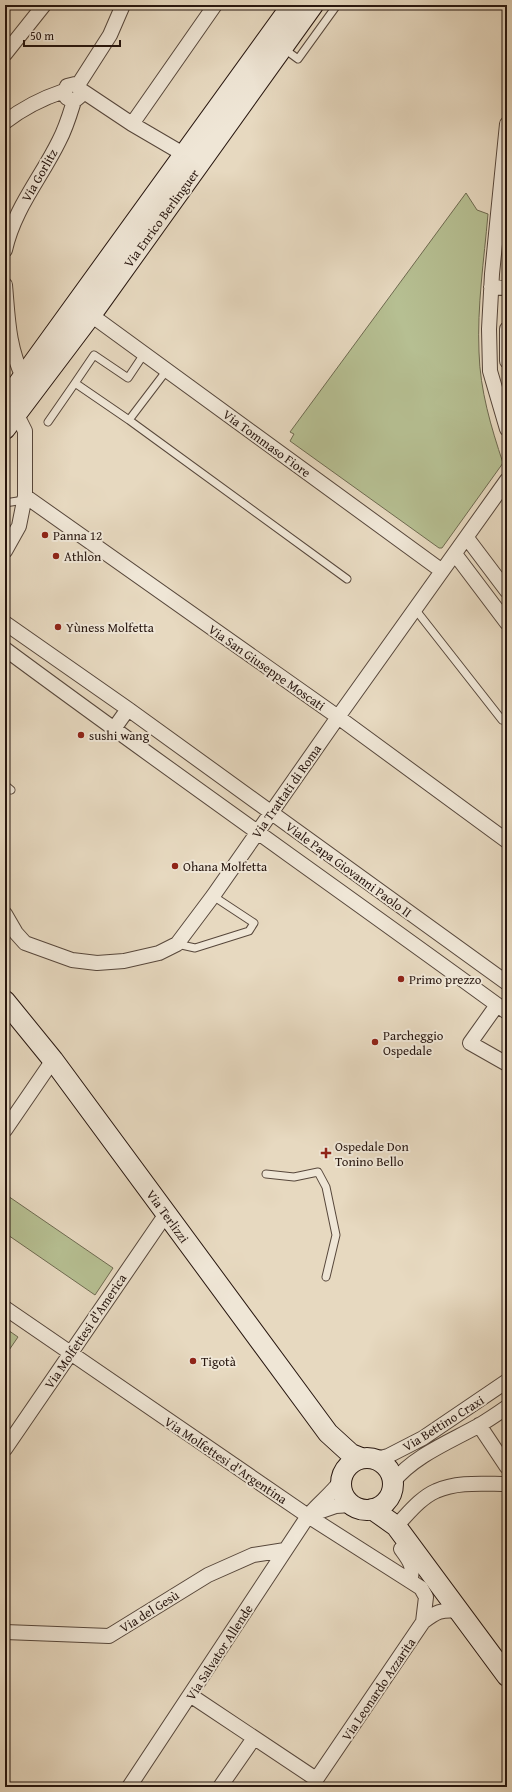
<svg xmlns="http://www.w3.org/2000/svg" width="512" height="1792" font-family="'Gentium Book Plus',serif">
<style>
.green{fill:#b6bf92;stroke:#6e6a50}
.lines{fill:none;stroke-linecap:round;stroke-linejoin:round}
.lane-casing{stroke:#57473b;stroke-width:9}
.street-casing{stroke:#57473b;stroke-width:16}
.secondary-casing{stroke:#27160f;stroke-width:22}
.lane{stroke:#efe6d6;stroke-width:7}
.street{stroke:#efe6d6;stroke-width:14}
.secondary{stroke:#efe6d6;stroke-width:20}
.poi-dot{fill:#8f2418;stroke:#efe6d6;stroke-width:1.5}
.labels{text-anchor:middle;stroke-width:4;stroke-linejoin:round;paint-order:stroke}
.street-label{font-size:13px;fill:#27160f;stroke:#efe6d6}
.poi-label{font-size:13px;fill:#27160f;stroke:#efe6d6;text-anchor:start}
</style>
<rect width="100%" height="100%" fill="#e7d9c0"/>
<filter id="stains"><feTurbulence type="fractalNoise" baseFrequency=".005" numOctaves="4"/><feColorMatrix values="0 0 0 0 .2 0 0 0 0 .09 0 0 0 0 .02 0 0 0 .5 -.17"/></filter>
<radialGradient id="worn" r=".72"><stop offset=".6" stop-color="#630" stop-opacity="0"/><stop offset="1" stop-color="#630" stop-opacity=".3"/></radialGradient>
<path class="green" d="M466,193L477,210L488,214C484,260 477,306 479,352C480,390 491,427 503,463L442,548H439L290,441L294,434L290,432Z
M5,1194L113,1268L95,1295L5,1233Z
M5,1328L18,1337L5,1356Z"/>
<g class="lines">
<g class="lane-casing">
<path id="lane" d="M283,48L298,59L337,5
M167,370L129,420L347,579
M75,383L94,355L128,378L144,354
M48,422L75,383L129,420
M5,503L24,500
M415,609L502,720
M5,785L11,790
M177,944L195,948L249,931L254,923L213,896
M266,1174L294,1177L318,1172L326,1187L336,1235L326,1277"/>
</g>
<g class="street-casing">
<path id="street" d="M5,54L44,5
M78,85L110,35L123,5
M81,90L80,96L74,101L67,98L64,94L67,86L75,84L81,90L132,124L185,155
M5,122C23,108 43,98 64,91
M132,124L215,5
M507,124L492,274L489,329L490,371L507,429
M5,250C14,209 41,178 59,141C66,128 70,114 74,101
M5,285C8,318 8,346 23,377
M491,287L507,288
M91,315L442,571
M507,329V361
M25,496L338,717L507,841
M467,538L507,591
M5,551L19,526L25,496V431L16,413
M455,554L507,623
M5,623L128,709L507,983
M5,649C171,772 340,890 507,1012
M113,730L128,709
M5,914L16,933L25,943L72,960L97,963L124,961L159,953L177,944L213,896L338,717L507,480
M497,1005L470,1043L507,1064
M5,1130L53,1060
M5,1308L308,1516L421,1588L426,1597L423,1622
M479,1425L507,1467
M5,1449L166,1214
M376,1459L388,1456L423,1438L507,1381
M393,1482C414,1456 449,1442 478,1426C488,1420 497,1414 507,1407
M310,1515L336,1506L351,1505
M396,1526C408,1514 420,1498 436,1491C457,1481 485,1484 507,1484
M401,1549C409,1560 415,1567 410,1580
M5,1632L109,1636L208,1575L253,1555L285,1550
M190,1695L316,1779
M129,1787L308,1516C318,1504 331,1494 340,1482
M220,1787L254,1738
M311,1787L423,1622C436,1612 441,1609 459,1611"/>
</g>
<g class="secondary-casing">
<path id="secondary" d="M5,402L292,5
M5,429L91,315L313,5
M5,1001L53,1060L328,1433L351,1454L361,1458
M341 1484a26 26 0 1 1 52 0a26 26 0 1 1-52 0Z
M372,1509L396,1526L507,1676"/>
</g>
<use href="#lane" class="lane"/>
<use href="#street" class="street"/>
<use href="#secondary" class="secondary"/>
</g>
<g class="poi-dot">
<circle cx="45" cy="535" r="4"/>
<circle cx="56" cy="556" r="4"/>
<circle cx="58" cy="627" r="4"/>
<circle cx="81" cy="735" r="4"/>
<circle cx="175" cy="866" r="4"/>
<circle cx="401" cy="979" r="4"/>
<circle cx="375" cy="1042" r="4"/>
<path d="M324 1147h4v4h4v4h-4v4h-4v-4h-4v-4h4z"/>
<circle cx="193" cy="1361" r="4"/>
</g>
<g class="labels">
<g class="street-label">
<text transform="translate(39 175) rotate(-60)" y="5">Via Gorlitz</text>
<text transform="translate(161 218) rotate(-54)" y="5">Via Enrico Berlinguer</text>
<text transform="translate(267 443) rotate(36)" y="5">Via Tommaso Fiore</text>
<text transform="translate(267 667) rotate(35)" y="5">Via San Giuseppe Moscati</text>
<text transform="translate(286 791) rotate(-55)" y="5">Via Trattati di Roma</text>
<text transform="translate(349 869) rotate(36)" y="5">Viale Papa Giovanni Paolo II</text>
<text transform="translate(168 1216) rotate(54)" y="5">Via Terlizzi</text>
<text transform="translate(85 1331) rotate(-56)" y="5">Via Molfettesi d'America</text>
<text transform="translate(443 1423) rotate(-32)" y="5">Via Bettino Craxi</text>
<text transform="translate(226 1460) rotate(34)" y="5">Via Molfettesi d'Argentina</text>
<text transform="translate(149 1611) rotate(-32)" y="5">Via del Gesù</text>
<text transform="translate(219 1652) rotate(-57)" y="5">Via Salvator Allende</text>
<text transform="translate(378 1689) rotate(-56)" y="5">Via Leonardo Azzarita</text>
</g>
<g class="poi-label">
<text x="53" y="540">Panna 12</text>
<text x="64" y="561">Athlon</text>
<text x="66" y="632">Yùness Molfetta</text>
<text x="89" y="740">sushi wang</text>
<text x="183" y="871">Ohana Molfetta</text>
<text x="409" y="984">Primo prezzo</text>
<text x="383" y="1040">Parcheggio<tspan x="383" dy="15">Ospedale</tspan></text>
<text x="335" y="1151">Ospedale Don<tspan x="335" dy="15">Tonino Bello</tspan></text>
<text x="201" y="1366">Tigotà</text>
</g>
</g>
<rect width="512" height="1792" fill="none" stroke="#e7d9c0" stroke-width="20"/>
<rect x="6" y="6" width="500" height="1780" fill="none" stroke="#27160f" stroke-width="2"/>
<rect x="10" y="10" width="492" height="1772" fill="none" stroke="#27160f"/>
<path d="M24 40v6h96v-6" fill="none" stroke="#27160f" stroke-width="2"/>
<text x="30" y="40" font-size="12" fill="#27160f" stroke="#efe6d6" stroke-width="3" paint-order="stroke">50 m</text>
<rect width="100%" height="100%" filter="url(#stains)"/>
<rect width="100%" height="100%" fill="url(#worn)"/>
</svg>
